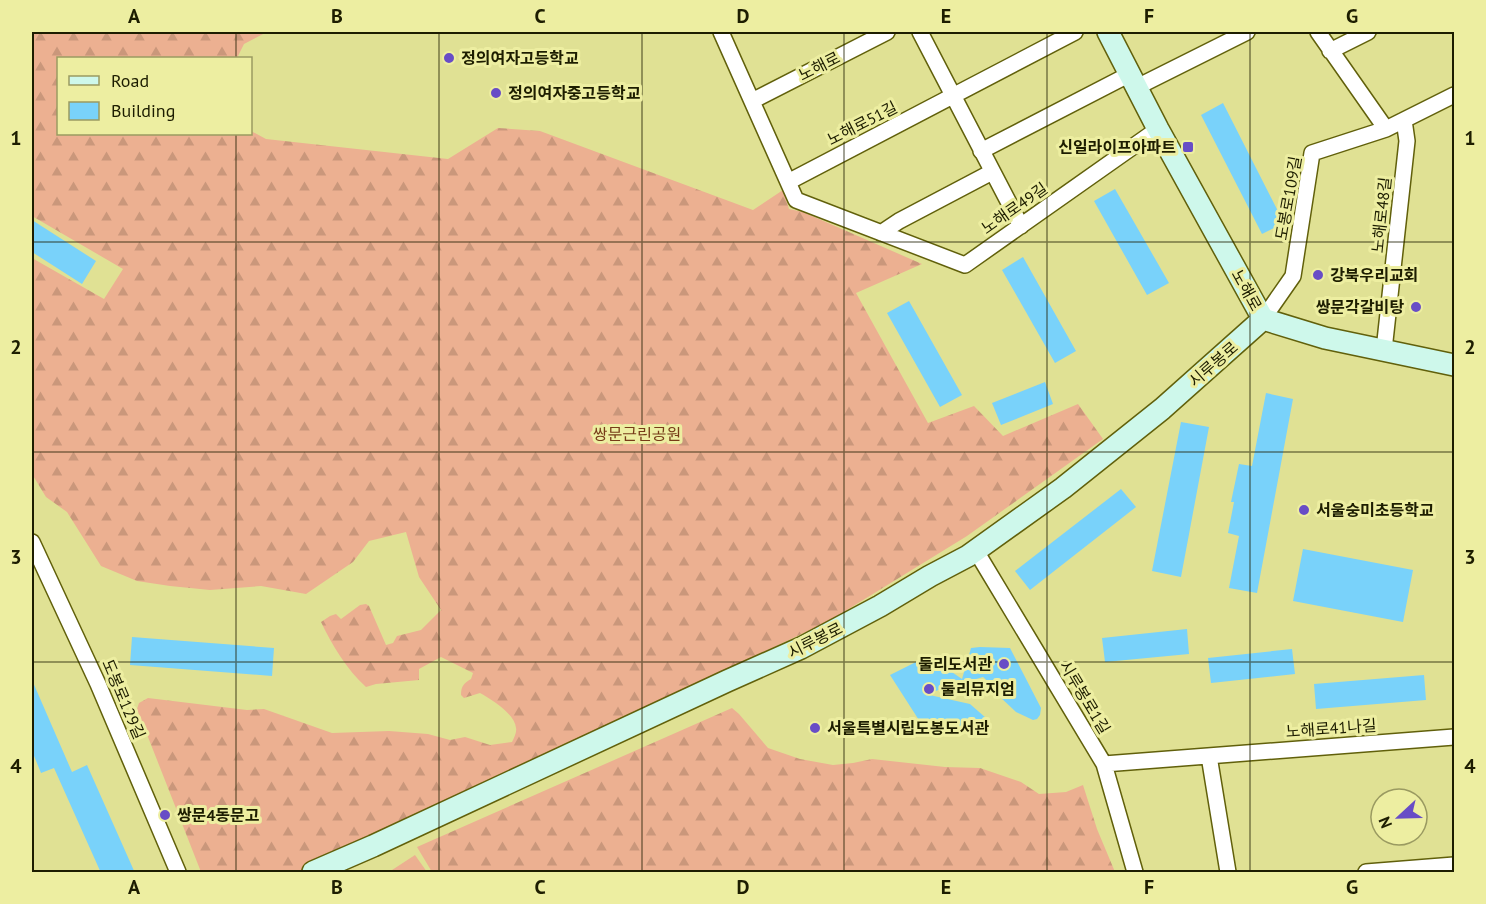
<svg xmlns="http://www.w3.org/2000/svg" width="1486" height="904" font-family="'PT Sans','Noto Sans KR',sans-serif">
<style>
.forest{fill:url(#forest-firs)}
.pitch{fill:#ecb091}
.building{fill:#79d2fa}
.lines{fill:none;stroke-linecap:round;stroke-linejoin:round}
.street-casing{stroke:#61600b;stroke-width:18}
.secondary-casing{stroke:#61600b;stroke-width:24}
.street{stroke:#fff;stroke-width:15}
.secondary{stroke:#cef8eb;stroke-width:21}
.grid{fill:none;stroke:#1d1d00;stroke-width:1.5;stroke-opacity:0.55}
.poi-dot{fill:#684dc6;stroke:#edeea1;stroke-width:2}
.labels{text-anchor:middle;stroke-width:6;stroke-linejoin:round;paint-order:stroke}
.poi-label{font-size:16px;font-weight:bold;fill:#1d1d00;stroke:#edeea1;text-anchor:start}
.street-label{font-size:16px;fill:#1d1d00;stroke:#edeea1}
.park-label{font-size:16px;fill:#763b18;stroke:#edeea1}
.neatline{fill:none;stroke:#1d1d00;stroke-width:2}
.grid-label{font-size:20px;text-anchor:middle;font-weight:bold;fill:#1d1d00}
</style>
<defs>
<pattern id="forest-firs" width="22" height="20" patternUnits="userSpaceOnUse" patternTransform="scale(1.5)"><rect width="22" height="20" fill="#ecb091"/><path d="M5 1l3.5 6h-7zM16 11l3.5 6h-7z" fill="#ca977b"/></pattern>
</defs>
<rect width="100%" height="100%" fill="#e0e194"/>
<path class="forest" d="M32,32H267L244,44L237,58H58V134H250L251,131L266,139L448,159L498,128L540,131L753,210L783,190L789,209L803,212L922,264L856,293L928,423L974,406L1003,436L1078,404L1103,439L967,536L829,621L497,778L303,872H201L137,709L139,703L148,698L247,710L264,709L332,733L389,731L428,734L450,740L465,737L490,745L512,742C514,738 517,732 516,728C515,714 491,699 480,693L464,698L461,695C461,686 464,683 471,679L473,673L441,657L419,669V680L376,684L366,687C347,670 332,645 321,622L330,616L336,614L341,619L360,605L366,604L369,606L386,645L393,643L397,636L421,630L441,610L419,577L406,532L369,541L353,562L306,594L261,586L210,590L170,586L137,581L101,566L67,512L46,497L32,474V258L104,299L123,269L32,216Z
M732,708L739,714L768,748L800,759L833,765L853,763L872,759L945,767L980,768L1021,782L1039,794L1066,792L1083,785L1097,829L1115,872H432L417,847Z"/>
<path class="pitch" d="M415,855L427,872H389Z"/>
<path class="building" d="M1223,103L1284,223L1262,234L1201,115Z
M1115,189L1169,283L1147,295L1094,201Z
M32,220L96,261L82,284L32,252Z
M1023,257L1076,351L1055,363L1002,270Z
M909,301L962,395L940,407L887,313Z
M1045,382L1053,404L1001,425L992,403Z
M1266,393L1293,399L1257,593L1229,588L1239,536L1228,533L1234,502H1231L1239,464L1252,466Z
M1181,422L1209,427L1181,577L1152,571Z
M1121,489L1136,507L1030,590L1015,571Z
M1303,549L1413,570L1403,622L1293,601Z
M1187,629L1189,654L1105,662L1102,638Z
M132,637L274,648L272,676L130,665Z
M980,647L1010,648L1041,708L1040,715L1037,719L1033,720L1016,712L999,696L993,686L983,677L925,694L970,704L986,718L978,729L965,728L950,723L933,730L924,728L890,675L922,659H928L946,668L962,679L971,648Z
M1292,649L1295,674L1211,683L1208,658Z
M1424,675L1426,700L1316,709L1314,684Z
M32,680L72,772L87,765L135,873H101L54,768L41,773L32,751Z"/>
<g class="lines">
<g class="street-casing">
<path id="street" d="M721,32L796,200L965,265L1158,129
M920,32L1021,226
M1318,32L1386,129
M1330,51L1368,32
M1137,87L1247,32
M752,101L887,32
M981,151L1130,74
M788,182L1075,32
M881,233L899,221L992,172
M1263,319L1293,276L1312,153L1386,129L1454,95
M1384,350L1407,141L1404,120
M32,542L98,684L178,872
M976,551L1104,764L1135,872
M1209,756L1228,872
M1104,764L1454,737
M1366,872L1454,865"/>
</g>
<g class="secondary-casing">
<path id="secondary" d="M1108,32L1158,129L1263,319L1325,338L1454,365
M313,872L373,846L727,681L801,648L880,606L930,576L968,556L1063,488L1162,409L1263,319"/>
</g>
<use href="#street" class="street"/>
<use href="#secondary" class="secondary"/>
</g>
<path class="grid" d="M236,32V58M439,32V872M642,32V872M844,32V872M1047,32V872M1250,32V872M236,134V872M32,242H1454M32,452H1454M32,662H1454"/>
<g class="poi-dot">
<circle cx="449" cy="58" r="6"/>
<circle cx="496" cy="93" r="6"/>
<rect x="1182" y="141" width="12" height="12" rx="3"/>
<circle cx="1318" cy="275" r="6"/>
<circle cx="1416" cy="307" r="6"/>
<circle cx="1304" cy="510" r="6"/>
<circle cx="1004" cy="664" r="6"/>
<circle cx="929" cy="689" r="6"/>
<circle cx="815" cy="728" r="6"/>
<circle cx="165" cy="815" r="6"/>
</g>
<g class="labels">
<g class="poi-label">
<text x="461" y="64">정의여자고등학교</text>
<text x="508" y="99">정의여자중고등학교</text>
<text x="1176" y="153" text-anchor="end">신일라이프아파트</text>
<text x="1330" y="281">강북우리교회</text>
<text x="1404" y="313" text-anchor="end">쌍문각갈비탕</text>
<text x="1316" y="516">서울숭미초등학교</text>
<text x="992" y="670" text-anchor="end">둘리도서관</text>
<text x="941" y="695">둘리뮤지엄</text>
<text x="827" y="734">서울특별시립도봉도서관</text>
<text x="177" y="821">쌍문4동문고</text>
</g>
<g class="street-label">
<text transform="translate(819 66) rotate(-27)" y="6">노해로</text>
<text transform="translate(862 123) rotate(-27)" y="6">노해로51길</text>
<text transform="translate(1288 198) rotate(-80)" y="6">도봉로109길</text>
<text transform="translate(1014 208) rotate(-35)" y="6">노해로49길</text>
<text transform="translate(1381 215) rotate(-84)" y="6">노해로48길</text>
<text transform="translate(1247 290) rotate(61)" y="6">노해로</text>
<text transform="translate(1213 364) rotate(-41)" y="6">시루봉로</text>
<text transform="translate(815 640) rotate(-27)" y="6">시루봉로</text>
<text transform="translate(1085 697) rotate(59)" y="6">시루봉로1길</text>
<text transform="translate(124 699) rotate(67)" y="6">도봉로129길</text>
<text transform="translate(1331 728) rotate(-4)" y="6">노해로41나길</text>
</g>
<g class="park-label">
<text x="637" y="440">쌍문근린공원</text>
</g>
</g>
<rect width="1486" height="904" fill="none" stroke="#edeea1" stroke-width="66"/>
<rect x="57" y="57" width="195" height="78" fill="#edeea1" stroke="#9a9a61" stroke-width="1.5"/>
<rect x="69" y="76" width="30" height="9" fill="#cef8eb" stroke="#9a9a61" stroke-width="1.5"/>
<text x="111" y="87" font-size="18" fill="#1d1d00">Road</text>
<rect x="69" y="102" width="30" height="18" fill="#79d2fa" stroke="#9a9a61" stroke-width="1.5"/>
<text x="111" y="117" font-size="18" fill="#1d1d00">Building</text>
<g transform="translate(1399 817) rotate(248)"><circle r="28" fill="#edeea1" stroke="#9a9a61" stroke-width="1.5"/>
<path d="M0-4.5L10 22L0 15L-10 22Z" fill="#684dc6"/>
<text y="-9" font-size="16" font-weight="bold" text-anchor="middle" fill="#1d1d00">N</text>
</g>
<rect x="33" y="33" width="1420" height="838" class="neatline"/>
<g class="grid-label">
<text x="134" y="23">A</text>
<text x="337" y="23">B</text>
<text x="540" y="23">C</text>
<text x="743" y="23">D</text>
<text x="946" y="23">E</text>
<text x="1149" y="23">F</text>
<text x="1352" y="23">G</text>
<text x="16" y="145">1</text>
<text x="1470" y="145">1</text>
<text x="16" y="354">2</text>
<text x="1470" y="354">2</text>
<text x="16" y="564">3</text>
<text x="1470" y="564">3</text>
<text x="16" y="773">4</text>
<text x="1470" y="773">4</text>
<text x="134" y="894">A</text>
<text x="337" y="894">B</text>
<text x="540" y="894">C</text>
<text x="743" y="894">D</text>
<text x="946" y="894">E</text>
<text x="1149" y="894">F</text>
<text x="1352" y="894">G</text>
</g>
</svg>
